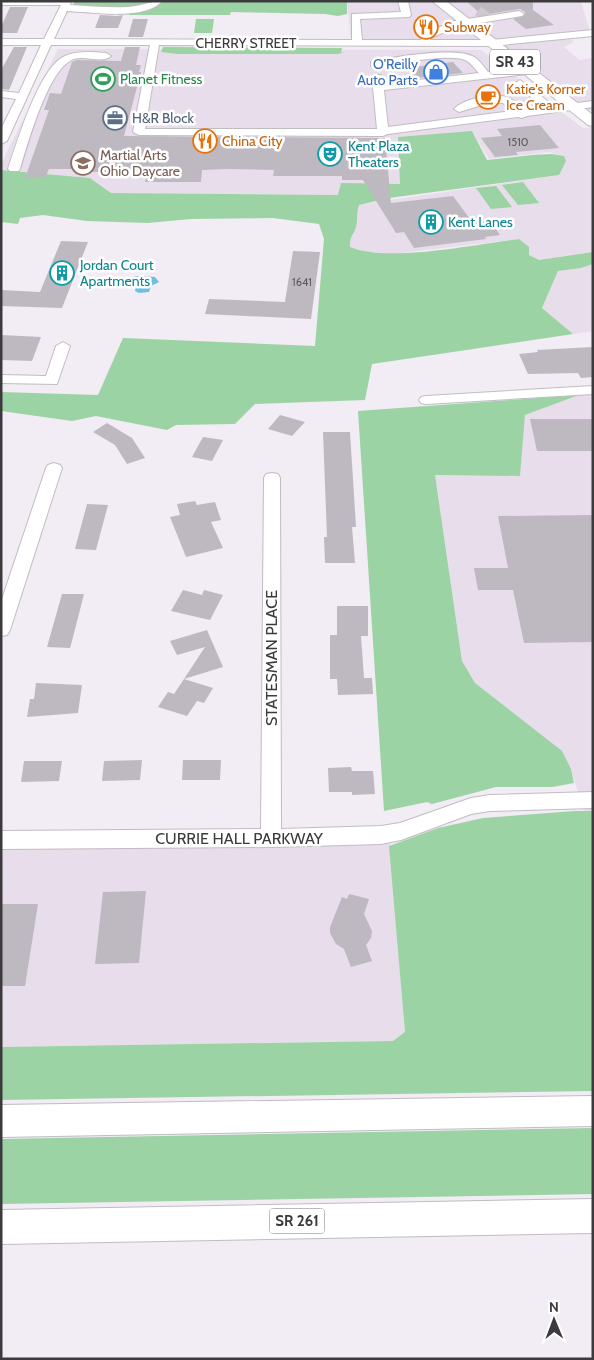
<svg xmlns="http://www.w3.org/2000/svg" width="594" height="1360" font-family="Cabin,sans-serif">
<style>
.built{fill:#e7ddeb}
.green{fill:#9bd3a4}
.water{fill:#6bc1e4}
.building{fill:#beb9c0}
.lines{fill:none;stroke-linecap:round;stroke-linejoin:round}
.minor-tunnel{stroke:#cec8cf;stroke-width:10;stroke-dasharray:10 5;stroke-linecap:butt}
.minor-casing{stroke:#c1bcc3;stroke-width:2}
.major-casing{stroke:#c1bcc3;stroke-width:2}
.minor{fill:#fff;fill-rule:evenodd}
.major{fill:#fff;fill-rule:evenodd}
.labels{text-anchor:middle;stroke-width:5;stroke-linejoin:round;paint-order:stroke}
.far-number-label{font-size:11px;fill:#5c5a5e}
.far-food-label{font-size:14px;fill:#c56008;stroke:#fff;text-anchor:start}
.far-street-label{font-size:14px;fill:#3c3a3d;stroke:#fff}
.far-shop-label{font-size:14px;fill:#366cbe;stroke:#fff;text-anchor:end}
.far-leisure-label{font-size:14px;fill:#27864d;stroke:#fff;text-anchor:start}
.far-service-label{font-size:14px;fill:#4e5e75;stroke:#fff;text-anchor:start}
.far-culture-label{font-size:14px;fill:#0d838f;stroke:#fff;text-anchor:start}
.far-education-label{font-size:14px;fill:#785e54;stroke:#fff;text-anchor:start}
.shield{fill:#fff;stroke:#767577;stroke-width:1}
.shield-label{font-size:15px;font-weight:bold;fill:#3c3a3d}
.street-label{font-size:16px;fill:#3c3a3d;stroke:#fff}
</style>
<rect width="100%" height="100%" fill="#f2ecf4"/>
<path class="built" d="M347,1L581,2L591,35L568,37L574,42L564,47L579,60L593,58V110L581,113L491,43H351Z
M58,49L481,50L583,128L593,127V252L539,260L528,255L519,239L393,254L359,251L350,248V236L356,226V214L358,205L363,204L559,175L564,156L549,152L489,159L472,131L400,184L338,195L111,193L90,178L1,170V164Z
M593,264V331L573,334L542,308L558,271L581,268Z
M593,394V812H584L571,769L475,683L462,661L435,475L520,476L525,415L579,395Z
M389,834L405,1033L393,1041L1,1047V840Z"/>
<path class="green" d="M75,1H347V14L338,16L325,14L231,12L230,15H129V12L70,11Z
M196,19H214L212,33H194Z
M163,47L342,48L341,52H344L338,54H178L161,52Z
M472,131L487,160L532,155L552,154L564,156L566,161L559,175L389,198L359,205C356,213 358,220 356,227C353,237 350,234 350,247C387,263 477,244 519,239L529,247V255L539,260L593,252V264L581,268L558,271L542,308L573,334L372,364L365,400L255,404L235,424L176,425L167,430L96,416L72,421L1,411V392L98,395L123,338L315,346L324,239L319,224L273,218L191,219L148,223L87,221L43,215L20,218L18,224L1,222V170L90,178L111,193L338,195L341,183L400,184L398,137Z
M523,182L539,203L518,205L502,185Z
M496,186L512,207L491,209L476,188Z
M579,395L525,415L520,476L435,475L462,661L475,683L562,751L571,769L574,783L552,787H496L432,804L427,802L384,811L358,411Z
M575,811H593V1091L1,1100V1047L393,1041L405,1032L389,846L438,828L483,818Z
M593,1128V1194L1,1204V1139Z"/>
<path class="water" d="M135,276L155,277L159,282L151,286L149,292L139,293L135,291L136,286L128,280Z"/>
<path class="building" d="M466,1H533V10L554,25L526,29L513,19L525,15V12L520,9L482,15Z
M10,7H28L17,33H1V27Z
M100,15L117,16L123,15L118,28H95Z
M133,19H148L143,37H128Z
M14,47H27L9,90L1,89V70Z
M125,47H140L136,65H141L139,72H141L124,136L385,138L391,203L453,196L473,223L490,221L500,235L485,237L486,239L414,248L404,232L396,233L363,180H342V176H273L274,170L228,169L202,170L201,182H145L148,169H109V172H91L92,169H49L45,178H25L49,110H44L50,93L61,94L72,62L77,60L121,61Z
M453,62L463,73L416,78L407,68Z
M540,125L559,148L516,152L518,155L495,157L481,138L502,136L497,129Z
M61,241L88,242L62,308L1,306V290L40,292Z
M293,251L320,252L311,319L205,314L209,299L285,302Z
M1,335L41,337L32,361L1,360Z
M593,347V377L581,378L578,373L528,374L519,354L538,352L537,350Z
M280,415L305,422L292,436L268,429Z
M530,419H593V451H537Z
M107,423L132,438L145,458L127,464L115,445L93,432Z
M323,432H350L356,527H352L355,563H325L324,537H327Z
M203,437L223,440L212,461L192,457Z
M195,501L197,505L215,502L221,520L211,522L223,548L186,557L170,517L180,515L177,504Z
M87,504L108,505L96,550L75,549Z
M593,515V642L524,643L513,590H478L474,568H508L498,516Z
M183,590L202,595L204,590L223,595L210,620L171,611Z
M62,594H84L72,641L70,648L47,647Z
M337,606H368V636H361L364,678H372L373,694L338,695L337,679H330V635H337Z
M207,630L223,667L184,679L205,647L177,655L170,641Z
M184,679L213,688L204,703L197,701L187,716L158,707L168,692L174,694Z
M36,683L82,685L78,713L27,717L30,699H34Z
M142,760L140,780L102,781L104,761Z
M183,760H221L220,780H182Z
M24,761H62L59,781L21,782Z
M351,767L352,771H373L375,794L352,795V792H329L328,768Z
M146,891L139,963L95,964L103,892Z
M349,894L369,899L364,914L372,931L371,938L366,945L372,961L351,967L344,949L336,944L330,933V927L342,897L347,899Z
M1,904H38L25,986H1Z"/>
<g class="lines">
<path class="minor-tunnel" d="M478,11L487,17"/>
<g class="minor-casing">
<path id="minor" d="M1,1H71L70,5C89,6 109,8 128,7C141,6 151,1 162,1C145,21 91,12 67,11L54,39L352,40V14L401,12L398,1H408L411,15L409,17L360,19L362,40H421L423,34L454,21L519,11L524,14L522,16L456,27L431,38L430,40H491L593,30V36L491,46L159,45L145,129H377L372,77L373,75H381L383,84L479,73C475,69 470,62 465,60C449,53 394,64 375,67L371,66V62C392,57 454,47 472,56C479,59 484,67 488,72L527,68L532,71L527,74L384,90L388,127L512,111L503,103L492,102L459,112L454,109C464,98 493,93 507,97C513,99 518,106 523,110L543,107L516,85L515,83L520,80L554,106L593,101V107L527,116L522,118L518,117L388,134L383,136L139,135L133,132L150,45H51L7,141L1,144V129L16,99L1,97V91L19,93L41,45H1V39H44L61,5H1Z
M92,52L106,53L111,56C101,65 82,53 70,61C47,74 28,143 20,169L18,171H10L8,169C17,143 39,67 65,56C73,52 83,52 92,52Z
M63,342L70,346L57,384L1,383V375L46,376L56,346Z
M593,386V394L426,404L421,403L419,400L421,397L426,396Z
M54,463L60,465L62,468L10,630L7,635L1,636V602L46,468L48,465Z
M272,473L278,474L280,478L281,829L381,826L400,823L471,798L490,795L593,792V808L490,811L471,814L401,840L381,844L271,847L1,849V831L261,829L264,478L266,474Z"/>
</g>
<g class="major-casing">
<path id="major" d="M432,1H446L593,115V126L588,125Z
M593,1096V1126L1,1137V1105Z
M593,1199V1233L1,1244V1210Z"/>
</g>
<use href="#minor" class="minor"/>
<use href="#major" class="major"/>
</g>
<defs>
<g id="restaurant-ring" transform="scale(1.25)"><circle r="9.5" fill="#fff" stroke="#e8710a" stroke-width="1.5"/><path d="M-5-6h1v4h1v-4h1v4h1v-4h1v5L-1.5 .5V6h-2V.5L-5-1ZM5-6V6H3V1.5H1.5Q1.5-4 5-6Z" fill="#e8710a"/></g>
<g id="shop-ring" transform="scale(1.25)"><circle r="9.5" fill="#fff" stroke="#3f7fe0" stroke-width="1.5"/><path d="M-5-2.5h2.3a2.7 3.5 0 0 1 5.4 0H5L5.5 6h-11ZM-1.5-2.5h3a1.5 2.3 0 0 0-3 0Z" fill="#3f7fe0"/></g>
<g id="stadium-ring" transform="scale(1.25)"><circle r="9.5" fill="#fff" stroke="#2e9e5b" stroke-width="1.5"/><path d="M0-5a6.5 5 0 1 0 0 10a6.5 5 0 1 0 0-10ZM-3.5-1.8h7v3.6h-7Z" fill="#2e9e5b"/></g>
<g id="cafe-ring" transform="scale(1.25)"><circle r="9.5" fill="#fff" stroke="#e8710a" stroke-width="1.5"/><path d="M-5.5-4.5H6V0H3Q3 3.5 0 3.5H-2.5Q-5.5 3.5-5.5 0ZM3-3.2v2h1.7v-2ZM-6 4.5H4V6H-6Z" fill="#e8710a"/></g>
<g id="office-ring" transform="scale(1.25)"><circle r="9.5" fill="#fff" stroke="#5c6f8a" stroke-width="1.5"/><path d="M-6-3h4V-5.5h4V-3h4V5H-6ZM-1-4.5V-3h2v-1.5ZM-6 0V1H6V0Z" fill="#5c6f8a"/></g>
<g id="theatre-ring" transform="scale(1.25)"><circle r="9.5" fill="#fff" stroke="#0f9aa8" stroke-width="1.5"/><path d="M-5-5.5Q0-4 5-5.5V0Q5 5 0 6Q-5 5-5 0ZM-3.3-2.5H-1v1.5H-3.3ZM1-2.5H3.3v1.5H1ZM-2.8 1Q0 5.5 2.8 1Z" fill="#0f9aa8"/></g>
<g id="school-ring" transform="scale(1.25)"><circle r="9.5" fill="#fff" stroke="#8d6e63" stroke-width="1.5"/><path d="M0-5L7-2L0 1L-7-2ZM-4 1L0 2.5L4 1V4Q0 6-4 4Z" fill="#8d6e63"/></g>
<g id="building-ring" transform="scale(1.25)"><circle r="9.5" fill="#fff" stroke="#0f9aa8" stroke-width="1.5"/><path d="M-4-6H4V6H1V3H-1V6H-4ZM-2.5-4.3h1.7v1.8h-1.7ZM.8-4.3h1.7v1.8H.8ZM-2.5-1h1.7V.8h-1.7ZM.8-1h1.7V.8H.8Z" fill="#0f9aa8"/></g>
</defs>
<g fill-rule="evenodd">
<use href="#restaurant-ring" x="426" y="27"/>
<use href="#shop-ring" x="436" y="72"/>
<use href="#stadium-ring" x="103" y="79"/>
<use href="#cafe-ring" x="488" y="97"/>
<use href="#office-ring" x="115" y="118"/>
<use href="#restaurant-ring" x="205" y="141"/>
<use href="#theatre-ring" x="330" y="154"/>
<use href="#school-ring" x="83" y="163"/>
<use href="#building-ring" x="431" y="222"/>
<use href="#building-ring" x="62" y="273"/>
</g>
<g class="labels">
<g class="far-number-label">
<text x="518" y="146">1510</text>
<text x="302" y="286">1641</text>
</g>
<g class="far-food-label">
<text x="444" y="32">Subway</text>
<text x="506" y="94">Katie's Korner<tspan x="506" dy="16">Ice Cream</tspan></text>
<text x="222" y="146">China City</text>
</g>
<g class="far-street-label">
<text x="246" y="48">CHERRY STREET</text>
</g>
<g class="far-shop-label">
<text x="418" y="69">O'Reilly<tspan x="418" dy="16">Auto Parts</tspan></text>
</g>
<g class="far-leisure-label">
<text x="120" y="84">Planet Fitness</text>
</g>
<g class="far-service-label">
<text x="132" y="123">H&amp;R Block</text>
</g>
<g class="far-culture-label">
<text x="348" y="151">Kent Plaza<tspan x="348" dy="16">Theaters</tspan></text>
<text x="448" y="227">Kent Lanes</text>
<text x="80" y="270">Jordan Court<tspan x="80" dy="16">Apartments</tspan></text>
</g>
<g class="far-education-label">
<text x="100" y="160">Martial Arts<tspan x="100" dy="16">Ohio Daycare</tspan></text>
</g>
<g class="shield">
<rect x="490" y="49.5" width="50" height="25" rx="4"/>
<rect x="269.5" y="1208.5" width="55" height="25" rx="4"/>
</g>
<g class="shield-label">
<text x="515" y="67">SR 43</text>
<text x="297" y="1226">SR 261</text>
</g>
<g class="street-label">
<text transform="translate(271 658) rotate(-90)" y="6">STATESMAN PLACE</text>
<text x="239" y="844">CURRIE HALL PARKWAY</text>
</g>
</g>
<rect width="594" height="1360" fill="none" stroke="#3c3a3d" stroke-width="5"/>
<g transform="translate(554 1320) rotate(359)" stroke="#ffffff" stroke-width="4" paint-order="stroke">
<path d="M0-4L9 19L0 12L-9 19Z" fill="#3c3a3d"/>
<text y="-8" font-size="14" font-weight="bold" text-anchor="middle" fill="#3c3a3d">N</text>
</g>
</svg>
